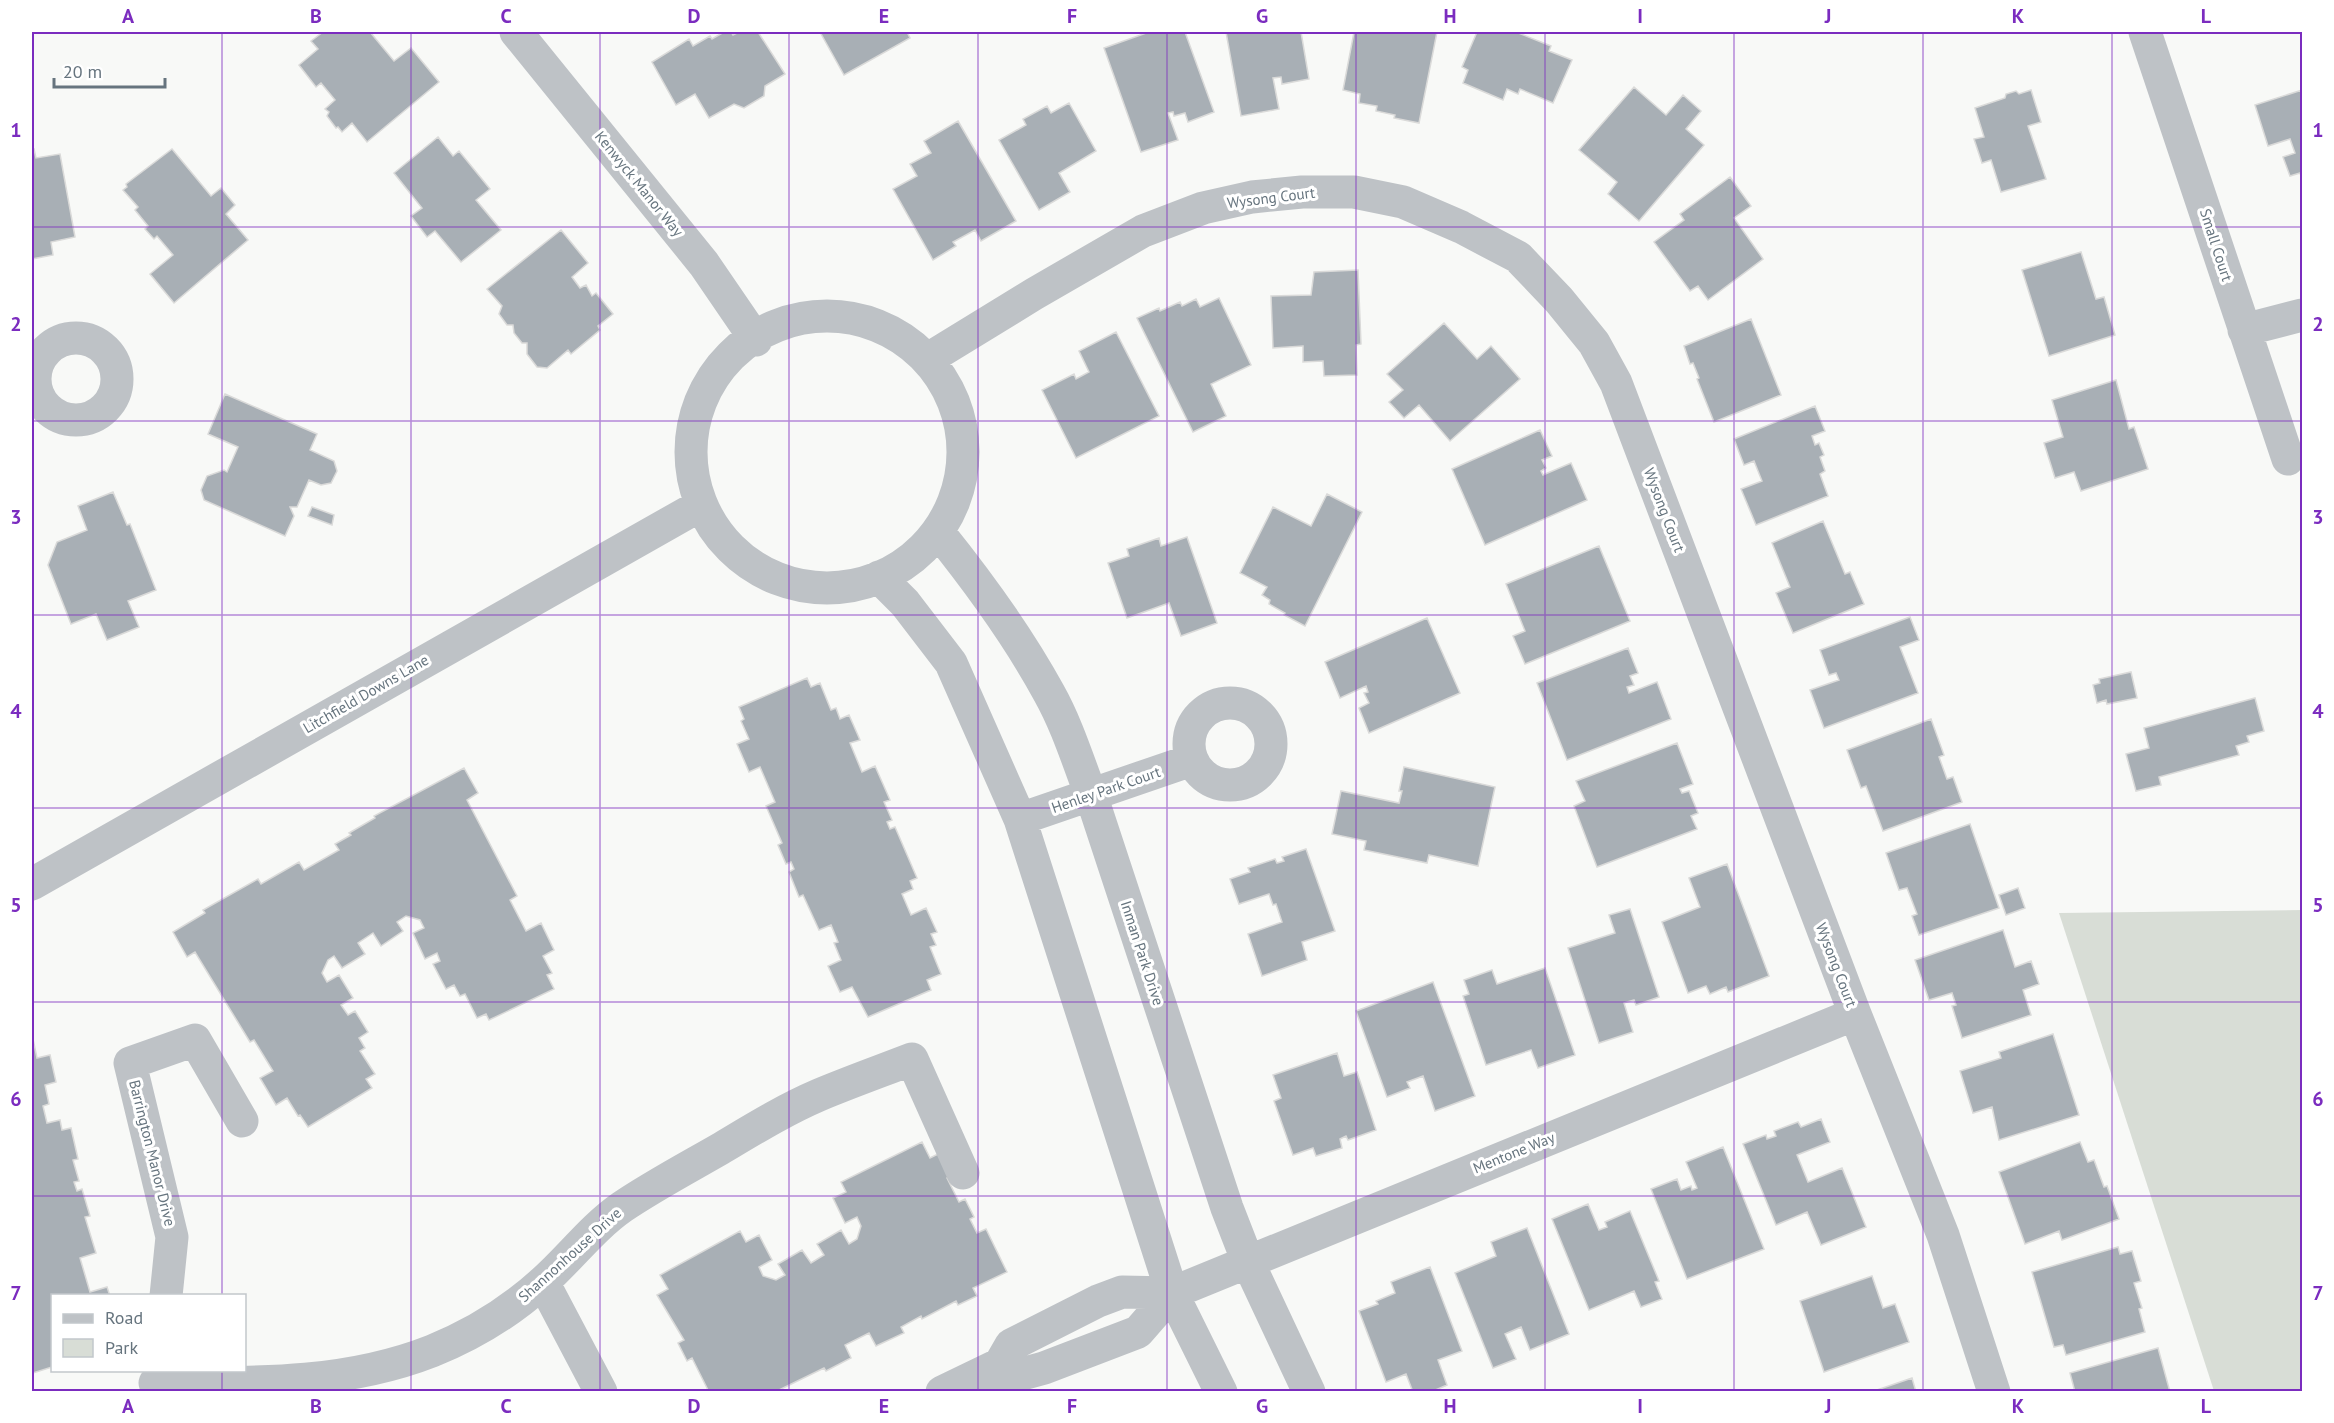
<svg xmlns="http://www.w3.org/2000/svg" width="2334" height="1423" font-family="'PT Sans',sans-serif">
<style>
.green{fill:#d8ddd6}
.building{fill:#a8afb5;stroke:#dadad9;stroke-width:1.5}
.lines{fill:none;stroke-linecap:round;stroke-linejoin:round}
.minor{stroke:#bec2c6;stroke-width:33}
.grid{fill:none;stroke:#7b2cbf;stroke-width:1.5;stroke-opacity:0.55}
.labels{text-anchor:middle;stroke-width:6;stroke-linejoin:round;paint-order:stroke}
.street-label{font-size:15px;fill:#66747e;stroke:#fff}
.neatline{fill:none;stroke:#7b2cbf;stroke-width:2}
.grid-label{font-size:20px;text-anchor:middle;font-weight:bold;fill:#7b2cbf}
</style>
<rect width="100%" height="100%" fill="#f8f9f7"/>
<path class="green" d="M2302,910V1391H2214L2059,913Z"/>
<path class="building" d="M323,32H370L394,61L411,48L439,82L367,142L352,123L342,132L338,127L336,128L327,116L329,112L325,109L335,100L321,83L316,87L299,65L318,49L311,41Z
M724,32H731L733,35L739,32H758L785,74L765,86L764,96L744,108L734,104L709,118L695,94L676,105L652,62L689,39L693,46L710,36L712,39Z
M820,32H907L910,38L844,75Z
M1149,32H1185L1214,112L1188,122L1185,113L1174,116L1173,112L1168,113L1178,140L1141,152L1104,48Z
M1226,32H1301L1309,79L1282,84L1281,77L1273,78L1279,109L1241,116Z
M1354,32H1437L1419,123L1394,118L1395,115L1376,111L1377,106L1359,103L1360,94L1343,90Z
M1477,32H1516L1551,46L1549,51L1572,60L1553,103L1520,89L1518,94L1507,89L1503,100L1463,83L1468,70L1462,67Z
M1634,87L1666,115L1683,95L1701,111L1686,129L1704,145L1639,221L1608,194L1617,182L1579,150Z
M2031,90L2041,122L2028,126L2046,179L2001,192L1991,160L1982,163L1974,139L1984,137L1975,108L2005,98L2006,94L2016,91L2019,94Z
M2302,90V179L2300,173L2290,176L2283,157L2295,153L2290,139L2268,146L2255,105Z
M1069,103L1096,151L1059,173L1070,192L1039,210L999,140L1026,125L1023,119L1047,106L1051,113Z
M958,121L1016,221L981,241L975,230L953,242L956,246L933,260L893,189L917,176L910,164L931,153L924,141Z
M438,137L453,156L459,151L490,189L476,200L501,230L461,262L435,231L427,237L411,216L422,208L394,173Z
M34,149L36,158L60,154L75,237L51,242L53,255L32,259V150Z
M172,149L211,196L221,188L235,205L226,214L248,240L174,303L150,274L173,255L157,236L154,239L145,229L148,226L135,210L138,207L123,190L127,187L126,184Z
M1730,177L1751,206L1734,218L1763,259L1708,300L1698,286L1690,291L1654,242L1684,220L1680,214Z
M561,230L588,263L572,277L580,288L586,285L592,296L596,293L613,314L598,326L600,330L571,354L568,350L547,368L537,367L527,354V343H522L514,333L513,325H507L499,314L502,306L487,289Z
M2081,252L2096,299L2104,297L2115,335L2049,356L2022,270Z
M1358,270L1361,344L1356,345L1357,375L1324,376L1323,361L1303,362V346L1273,348L1271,296L1311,295L1314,272Z
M1219,298L1251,365L1211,384L1226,416L1193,432L1137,318L1159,308L1160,311L1180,302L1182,306L1196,299L1200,307Z
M1751,319L1781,395L1714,422L1697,379L1699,378L1693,363L1690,364L1684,346Z
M1444,323L1477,359L1491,346L1520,379L1450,441L1419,405L1404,418L1389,402L1403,390L1387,374Z
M1116,332L1159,416L1076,458L1042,390L1074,374L1076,379L1089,372L1079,351Z
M2116,380L2129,429L2134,427L2148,469L2081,491L2074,472L2055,478L2044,443L2063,437L2052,400Z
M225,394L317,434L310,450L334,461L337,471L331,483L321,485L309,480L297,507H290L294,516L285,536L204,500L201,490L207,476L224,470L227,472L238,447L208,434Z
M1815,406L1825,431L1812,436L1815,445L1819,443L1824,455L1820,457L1825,471L1820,474L1828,496L1756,525L1741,489L1762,481L1754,461L1744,465L1734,439Z
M1540,430L1552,456L1542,460L1546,468L1541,471L1543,475L1571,463L1587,500L1485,545L1452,469Z
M113,492L127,525L130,524L156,590L128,601L139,627L107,640L96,614L71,624L48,565L57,542L87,530L78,506Z
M1327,494L1362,512L1305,626L1284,615L1285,613L1269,604L1270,600L1262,595L1267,587L1240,573L1273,507L1311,526Z
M312,507L334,515L332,525L308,516Z
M1823,521L1845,574L1850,572L1864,604L1793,633L1776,593L1790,587L1772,543Z
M1187,537L1217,623L1181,636L1169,603L1127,618L1108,563L1129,556L1127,549L1159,538L1161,546Z
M1599,546L1630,621L1525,664L1513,636L1525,631L1506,584Z
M1910,617L1919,640L1900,647L1918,693L1824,728L1810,690L1839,680L1836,673L1829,675L1820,650Z
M1427,618L1460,693L1369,733L1359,708L1369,703L1364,693L1368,692L1366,686L1340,698L1325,662Z
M1628,648L1638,673L1630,676L1634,685L1627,687L1629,693L1657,682L1671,719L1567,760L1537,683Z
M2131,672L2137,698L2107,704L2106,700L2097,703L2093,685L2100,683L2099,679Z
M807,678L811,687L820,683L831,710L836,708L840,719L849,715L860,740L850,743L862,772L875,766L890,800L884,802L892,820L887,822L890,829L895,827L917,878L910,881L913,889L902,894L911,915L926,908L937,932L931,934L936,945L930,947L941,974L927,980L931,990L868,1017L852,987L840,992L828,966L841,960L834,943L838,942L831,925L819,930L803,895L799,897L789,872L794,869L791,862L786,864L778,845L782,843L766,806L775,802L760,767L749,772L737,744L749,739L741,721L744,719L739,707Z
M2255,698L2264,731L2247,736L2249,742L2236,746L2239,755L2159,777L2161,785L2136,791L2126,754L2149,748L2144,728Z
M1931,719L1944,755L1939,757L1947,779L1953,777L1962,802L1883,831L1866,786L1861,788L1847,750Z
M1677,743L1693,784L1680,789L1682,793L1689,791L1698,813L1691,816L1697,829L1597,867L1574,806L1585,801L1576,781Z
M1404,767L1495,787L1478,866L1429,855L1427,863L1364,850L1366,841L1332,834L1341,791L1399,803L1402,791H1399Z
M464,768L478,793L467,800L517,896L510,900L526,931L541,923L554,950L543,956L552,973L547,975L554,989L489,1020L486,1014L477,1018L465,994L460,996L454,985L446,989L433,964L440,961L437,953L425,959L413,933L424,928L420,920L406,916L397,922L403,931L381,946L373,933L358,943L365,954L342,968L334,956L328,960L322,973L327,982L339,975L353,998L341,1005L348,1015L355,1011L368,1032L359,1038L365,1048L360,1051L375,1074L366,1079L372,1088L308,1127L300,1115L298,1116L287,1098L276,1105L260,1078L273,1071L254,1040L250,1042L195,952L187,957L173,932L205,913L203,910L258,879L261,884L299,862L304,870L339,850L335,844L351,835L349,833L375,818L374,816Z
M1970,824L1999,908L1919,935L1912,916L1917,914L1907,888L1899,890L1886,853Z
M1306,849L1335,931L1302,942L1307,960L1262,976L1248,934L1282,922L1276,904L1273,905L1269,894L1239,904L1230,879L1250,872L1248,868L1275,859L1277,863L1284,861L1282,857Z
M1727,864L1769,976L1728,992L1726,987L1710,994L1706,986L1688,993L1662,922L1700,907L1689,878Z
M2018,888L2025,908L2006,915L1999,895Z
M1630,909L1659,997L1636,1005L1634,1000L1624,1003L1633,1032L1599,1043L1568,948L1615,933L1609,915Z
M2003,930L2015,967L2031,961L2039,984L2023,990L2031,1015L1962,1038L1952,1006L1956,1005L1952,993L1929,1000L1915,960Z
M1545,968L1575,1055L1538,1068L1531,1050L1486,1065L1463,996L1469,994L1464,980L1492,970L1497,984Z
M1433,982L1475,1096L1435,1111L1423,1076L1407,1082L1410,1088L1387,1097L1356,1011Z
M2053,1034L2079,1115L1999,1140L1992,1107L1973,1113L1960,1071L2001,1058L1999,1052Z
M32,1039H33L37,1058L50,1055L56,1082L45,1085L49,1104L43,1106L47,1123L60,1120L62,1130L71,1128L78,1159L73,1160L79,1181L74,1182L77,1191L82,1189L90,1216L85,1217L96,1253L80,1258L90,1292L107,1287L110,1296H52V1367L33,1373Z
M1337,1053L1344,1076L1357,1072L1376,1130L1348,1140L1346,1136L1340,1139L1342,1148L1316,1156L1313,1148L1293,1155L1274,1101L1281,1098L1273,1075Z
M1821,1119L1830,1142L1797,1155L1808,1182L1842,1168L1866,1227L1821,1245L1807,1212L1776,1225L1743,1144L1766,1135L1767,1139L1776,1136L1774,1131L1798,1122L1801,1127Z
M922,1142L930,1158L942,1152L953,1174L947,1178L959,1202L965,1199L974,1217L970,1219L977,1233L986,1229L1007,1272L973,1288L977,1296L958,1305L956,1301L922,1319L921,1316L901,1327L904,1333L876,1346L869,1333L845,1345L851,1358L826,1371L824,1368L775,1392H709L692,1358L687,1361L678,1343L684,1340L657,1295L668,1289L660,1275L740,1231L746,1242L759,1235L772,1260L759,1267L763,1276L776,1280L785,1275L778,1264L802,1250L811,1263L824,1255L817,1244L841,1230L849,1244L857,1239L861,1226L857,1217L845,1223L833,1198L846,1192L841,1182Z
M2080,1142L2088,1162L2094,1160L2104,1187L2107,1186L2119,1219L2062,1240L2059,1231L2025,1244L1999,1172Z
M1723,1147L1764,1249L1687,1279L1651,1189L1677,1179L1681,1190L1691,1186L1692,1190L1697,1188L1686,1162Z
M1588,1204L1599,1230L1607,1227L1605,1222L1630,1211L1659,1281L1655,1282L1662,1299L1641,1307L1634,1291L1589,1310L1552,1219Z
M1527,1228L1569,1334L1530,1350L1521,1327L1505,1334L1516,1359L1493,1368L1455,1273L1496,1256L1491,1242Z
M2118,1247L2120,1254L2132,1251L2141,1281L2134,1283L2142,1308L2139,1309L2145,1332L2066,1355L2063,1345L2054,1347L2032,1272Z
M1430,1267L1462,1351L1438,1360L1447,1385L1431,1392H1413L1406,1374L1386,1382L1359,1311L1378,1304L1376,1301L1395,1293L1391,1282Z
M1872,1276L1883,1308L1895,1304L1909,1342L1824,1372L1800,1301Z
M2158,1348L2170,1392H2075L2070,1373Z
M1912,1378L1916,1392H1871Z"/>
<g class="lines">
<path class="minor" d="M516,32L704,264L756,340
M2145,32L2288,459
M691 452a136 136 0 1 1 272 0a136 136 0 1 1-272 0Z
M2244,330L2302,315
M35 379a41 41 0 1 1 82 0a41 41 0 1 1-82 0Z
M928,359L1034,294L1143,231L1203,208L1252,197L1302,192H1354L1403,202L1461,227L1518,257L1559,300L1594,343L1616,383L1855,1014L1943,1235L1994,1392
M939,533C980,584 1018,636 1049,693C1067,725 1078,761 1091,795L1227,1208L1248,1262L1309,1392
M879,577L905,603L951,663L1020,819L1172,1293L1221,1392
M1189 744a41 41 0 1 1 82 0a41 41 0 1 1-82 0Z
M1020,819L1192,760
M32,884L701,505
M543,1282L601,1392
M166,1296L172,1237L130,1063L195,1040L242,1121
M155,1383C249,1383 343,1386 432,1351C472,1335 511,1311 543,1282C570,1258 592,1228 622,1207C653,1186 687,1168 720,1149C752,1130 784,1110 819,1095C850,1082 881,1071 912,1059L963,1173
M942,1392L1000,1364L1022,1374L1044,1368L1138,1332L1172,1293
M998,1392L1000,1364L1011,1345L1098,1301L1122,1292L1172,1293L1855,1014"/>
</g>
<path class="grid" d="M222,32V1296M411,32V1392M600,32V1392M789,32V1392M978,32V1392M1167,32V1392M1356,32V1392M1545,32V1392M1734,32V1392M1923,32V1392M2112,32V1392M32,227H2302M32,421H2302M32,615H2302M32,808H2302M32,1002H2302M32,1196H2302M222,1370V1392"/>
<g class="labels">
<g class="street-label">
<text transform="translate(639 184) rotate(51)" y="5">Kenwyck Manor Way</text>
<text transform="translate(1271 198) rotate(-7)" y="5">Wysong Court</text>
<text transform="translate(2216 245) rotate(72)" y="5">Small Court</text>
<text transform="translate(1664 510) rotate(69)" y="5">Wysong Court</text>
<text transform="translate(366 694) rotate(-30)" y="5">Litchfield Downs Lane</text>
<text transform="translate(1106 790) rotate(-19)" y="5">Henley Park Court</text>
<text transform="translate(1142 953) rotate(72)" y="5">Inman Park Drive</text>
<text transform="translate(1836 965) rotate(69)" y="5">Wysong Court</text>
<text transform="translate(152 1153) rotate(76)" y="5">Barrington Manor Drive</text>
<text transform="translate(1514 1153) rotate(-22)" y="5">Mentone Way</text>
<text transform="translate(570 1255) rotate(-42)" y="5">Shannonhouse Drive</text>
</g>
</g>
<rect width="2334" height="1423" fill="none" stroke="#ffffff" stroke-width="66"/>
<rect x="51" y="1294" width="195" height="78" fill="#ffffff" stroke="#c2c7cb" stroke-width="1.5"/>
<rect x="63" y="1314" width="30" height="9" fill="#bec2c6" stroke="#c2c7cb" stroke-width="1.5"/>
<text x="105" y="1324" font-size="18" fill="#66747e">Road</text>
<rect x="63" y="1339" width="30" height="18" fill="#d8ddd6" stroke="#c2c7cb" stroke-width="1.5"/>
<text x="105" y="1354" font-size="18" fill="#66747e">Park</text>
<path d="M54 78v9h111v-9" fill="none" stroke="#66747e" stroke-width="3"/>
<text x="63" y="78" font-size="18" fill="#66747e" stroke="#ffffff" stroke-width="4.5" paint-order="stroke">20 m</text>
<rect x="33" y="33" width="2268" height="1357" class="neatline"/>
<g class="grid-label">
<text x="128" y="23">A</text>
<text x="316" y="23">B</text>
<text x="506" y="23">C</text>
<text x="694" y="23">D</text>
<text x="884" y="23">E</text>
<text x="1072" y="23">F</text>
<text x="1262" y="23">G</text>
<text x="1450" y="23">H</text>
<text x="1640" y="23">I</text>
<text x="1828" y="23">J</text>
<text x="2018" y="23">K</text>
<text x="2206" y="23">L</text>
<text x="16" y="137">1</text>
<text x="2318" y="137">1</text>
<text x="16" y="331">2</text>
<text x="2318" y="331">2</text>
<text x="16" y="524">3</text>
<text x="2318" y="524">3</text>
<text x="16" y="718">4</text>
<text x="2318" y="718">4</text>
<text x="16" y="912">5</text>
<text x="2318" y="912">5</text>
<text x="16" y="1106">6</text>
<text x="2318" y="1106">6</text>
<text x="16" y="1300">7</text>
<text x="2318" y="1300">7</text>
<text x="128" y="1413">A</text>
<text x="316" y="1413">B</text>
<text x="506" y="1413">C</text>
<text x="694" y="1413">D</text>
<text x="884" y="1413">E</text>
<text x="1072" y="1413">F</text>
<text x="1262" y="1413">G</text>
<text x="1450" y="1413">H</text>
<text x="1640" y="1413">I</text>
<text x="1828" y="1413">J</text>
<text x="2018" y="1413">K</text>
<text x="2206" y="1413">L</text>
</g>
</svg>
